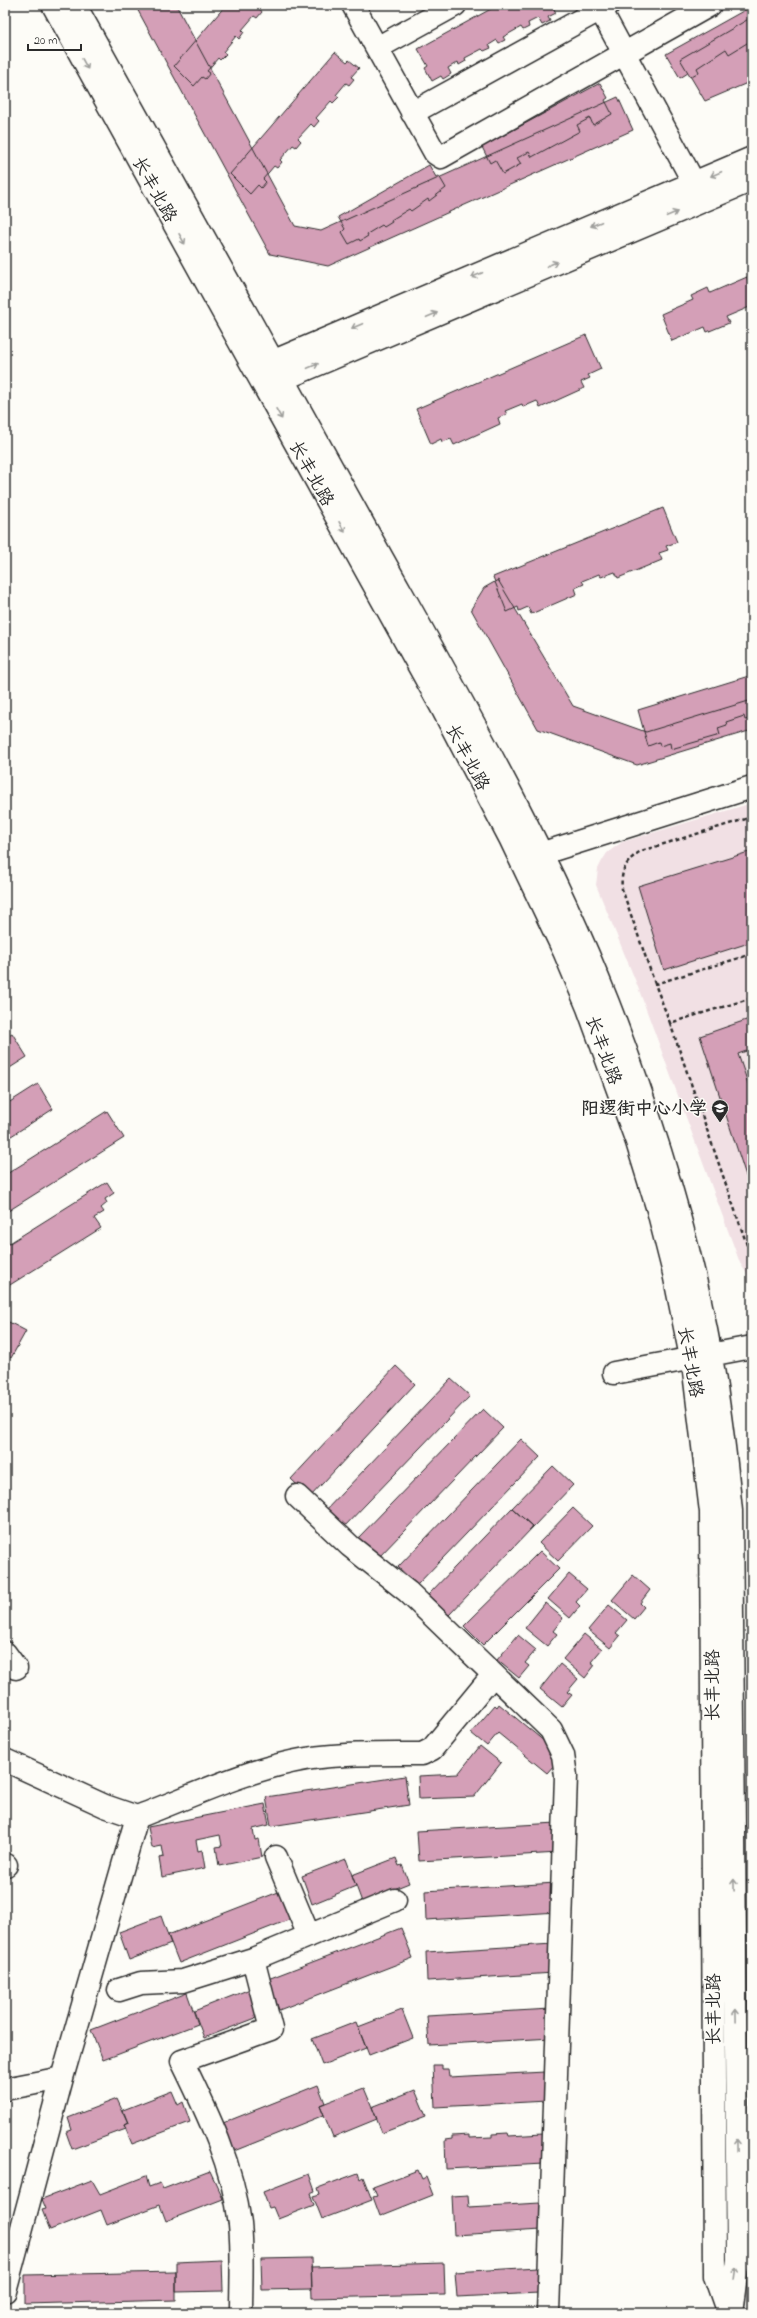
<svg xmlns="http://www.w3.org/2000/svg" width="757" height="2318" font-family="'Indie Flower','LXGW WenKai TC',sans-serif">
<style>
.built{fill:#f1e0e4}
.building{fill:#d49fb7;stroke:#2b2b2b}
.lines{fill:none;stroke-linecap:round;stroke-linejoin:round}
.minor-casing{stroke:#2b2b2b;stroke-width:25}
.path{stroke:#2b2b2b;stroke-width:2.5;stroke-dasharray:4 3;stroke-linecap:butt}
.minor{stroke:#fdfcf7;stroke-width:22}
.oneway{stroke:#9e9e9b}
.labels{text-anchor:middle;stroke-width:3;stroke-linejoin:round;paint-order:stroke}
.street-label{font-size:18px;fill:#2b2b2b;stroke:#fdfcf7}
.poi-label{font-size:18px;font-weight:bold;fill:#2b2b2b;stroke:#fdfcf7;text-anchor:end}
</style>
<rect width="100%" height="100%" fill="#fdfcf7"/>
<filter id="ink" filterUnits="userSpaceOnUse"><feTurbulence type="fractalNoise" baseFrequency=".025" numOctaves="2"/><feDisplacementMap in="SourceGraphic" scale="8" xChannelSelector="R" yChannelSelector="G"/><feConvolveMatrix kernelMatrix="1 2 1 2 8 2 1 2 1" color-interpolation-filters="sRGB"/></filter>
<g filter="url(#ink)">
<path class="built" d="M752,803V1282L740,1263L636,982L596,885L598,869L602,861L607,853L622,842Z"/>
<path class="building" d="M135,5H176L295,226L321,231L618,97L633,130L328,266L270,254Z
M226,5H263L260,9L262,12L257,18L254,16L242,30L244,32L239,39L236,36L223,52L226,54L220,60L218,58L207,71L210,73L205,79L202,77L194,86L174,66Z
M498,5H552L556,13L548,17L550,21L542,25L538,18L528,23L529,27L523,30L521,27L503,37L505,40L499,43L497,40L489,45L491,48L484,51L482,49L465,58L466,61L459,65L458,62L448,68L451,74L443,79L441,76L432,81L425,68L428,66L418,49Z
M752,6V35L749,36L752,40L729,54L726,49L697,68L699,72L690,77L688,73L680,78L666,54Z
M752,17V81L705,101L680,59Z
M335,52L347,62L349,60L359,68L351,77L354,79L349,85L346,83L336,95L339,97L333,103L331,101L316,118L319,121L314,127L311,124L298,138L301,141L296,147L293,145L280,160L282,162L277,168L274,166L263,179L266,182L261,188L258,185L250,194L230,174Z
M600,83L608,98L605,100L612,114L593,125L590,118L577,125L580,131L532,157L529,152L517,158L521,164L503,174L495,160L490,163L482,147Z
M429,165L436,177L439,176L446,188L429,201L428,199L411,211L409,209L391,220L392,222L384,227L382,225L367,234L368,236L360,241L359,239L349,244L342,232L345,229L338,217Z
M752,275V289L747,277Z
M747,277L752,289V306L726,317L729,323L707,332L705,327L672,341L661,314L693,300L691,296L708,288L710,293Z
M586,335L601,369L588,375L590,378L581,382L584,388L540,408L537,401L523,407L522,404L505,411L507,414L498,418L500,424L454,445L451,439L442,442L441,439L431,444L416,409Z
M663,508L677,542L666,546L668,550L659,553L662,560L618,578L615,572L601,577L599,574L582,581L584,584L575,588L577,594L531,614L528,607L519,611L518,607L507,612L493,577Z
M498,580L573,706L646,732L752,700V730L637,765L538,729L471,609L484,588Z
M752,675V718L745,720L744,716L726,722L727,725L718,728L720,735L671,749L670,743L660,746L659,742L648,746L638,710Z
M752,851V942L664,970L638,886Z
M752,1018V1049L738,1054L752,1095V1194L700,1036Z
M12,1033L27,1057L5,1071V1037Z
M38,1084L53,1109L5,1140V1105Z
M107,1111L124,1138L5,1213V1175Z
M107,1182L114,1193L105,1199L107,1203L101,1208L104,1212L94,1218L101,1228L5,1288V1246Z
M5,1320L26,1331L11,1358L5,1355Z
M396,1366L415,1384L310,1497L291,1479Z
M451,1379L470,1396L342,1529L324,1512Z
M483,1409L503,1428L378,1558L358,1538Z
M521,1439L540,1457L417,1585L398,1567Z
M553,1466L573,1485L533,1527L512,1508Z
M512,1508L533,1527L449,1615L428,1595Z
M573,1508L592,1526L558,1561L539,1543Z
M540,1551L559,1569L483,1645L464,1626Z
M569,1574L587,1589L576,1602L580,1606L570,1618L548,1599Z
M633,1575L650,1590L640,1603L644,1607L634,1619L612,1600Z
M545,1603L563,1618L553,1631L557,1634L547,1646L525,1628Z
M609,1605L627,1620L616,1633L620,1636L610,1648L588,1630Z
M584,1634L602,1649L591,1662L595,1665L585,1678L563,1659Z
M518,1635L536,1650L525,1663L529,1666L519,1678L497,1660Z
M560,1664L578,1679L567,1692L572,1695L562,1707L540,1689Z
M499,1704L562,1756L547,1773L498,1733L487,1746L471,1733L495,1705L497,1707Z
M480,1746L501,1763L474,1797L419,1799L418,1776L458,1774Z
M405,1776L409,1805L271,1826L266,1797Z
M265,1804L269,1825L253,1829L255,1840L259,1839L262,1857L219,1866L216,1847L222,1846L220,1835L196,1840L198,1851L202,1850L205,1868L162,1877L159,1858L164,1857L162,1846L152,1848L148,1827Z
M557,1823L559,1853L419,1861L417,1831Z
M396,1858L399,1866L402,1865L409,1883L362,1902L352,1875Z
M346,1859L356,1886L312,1904L302,1876Z
M556,1883L558,1912L426,1920L425,1891Z
M281,1891L296,1917L179,1963L168,1935Z
M161,1916L171,1944L129,1960L119,1932Z
M401,1928L413,1958L279,2010L268,1979Z
M553,1944L554,1973L427,1981L426,1952Z
M250,1989L261,2016L204,2038L194,2011Z
M187,1993L198,2024L103,2060L91,2030Z
M551,2009L552,2038L429,2045L427,2016Z
M402,2010L413,2038L369,2055L358,2027Z
M356,2022L366,2048L322,2065L312,2039Z
M433,2065H442V2069H448L449,2077L545,2072L547,2101L435,2107Z
M318,2085L325,2103L320,2105L324,2115L234,2151L223,2123Z
M364,2088L377,2119L333,2137L320,2105Z
M415,2090L426,2116L382,2133L372,2107Z
M172,2091L178,2105L183,2102L190,2122L132,2144L124,2125L128,2123L123,2110Z
M117,2099L128,2123L124,2125L126,2129L72,2149L66,2132L72,2130L68,2118Z
M508,2133L509,2136L543,2134L545,2164L446,2169L445,2140L452,2139V2136L469,2135V2138L492,2137V2134Z
M418,2170L422,2179L426,2177L433,2195L380,2216L373,2197L377,2196L373,2187Z
M210,2171L223,2199L166,2221L160,2205L107,2225L101,2210L50,2230L42,2210L46,2209L42,2199L92,2180L100,2194L146,2176L149,2187L160,2183L163,2189Z
M358,2173L360,2179L363,2177L372,2200L322,2219L313,2196L320,2194L318,2188Z
M309,2174L315,2191L310,2193L314,2205L278,2219L273,2207L269,2208L263,2192Z
M468,2195L469,2207L540,2203L542,2230L454,2235L452,2196Z
M311,2258L312,2289L262,2290L261,2259Z
M222,2260L223,2291L176,2292V2262Z
M444,2263L445,2295L312,2298L311,2267Z
M538,2267L539,2293L457,2297L455,2272Z
M176,2272V2300L25,2304V2275Z"/>
<g class="lines">
<g class="minor-casing">
<path id="minor" d="M53,5L441,706L511,840L564,951L588,1008L637,1142L658,1210L674,1273L694,1372L711,1512L715,2276L728,2313
M75,5C171,177 266,350 362,522C449,679 542,836 608,1003C649,1109 684,1218 706,1330C718,1390 725,1450 731,1511L738,2260L731,2313
M353,5L435,153L441,157L710,5
M598,5L694,183
M377,48L455,5
M412,113L608,5
M260,367L752,158
M269,385L752,180
M540,854L752,787
M614,1373L752,1347
M297,1496L350,1546L408,1592L551,1730L563,1755L566,1776L548,2313
M5,1653L16,1668
M5,1760L105,1806L137,1817C192,1796 248,1769 306,1759C344,1753 383,1754 422,1754L432,1749L493,1675
M276,1857L309,1936
M5,1865H6
M119,1990L141,1983L183,1981L253,1959L395,1900
M5,2089L62,2078
M5,2291L62,2078L137,1817
M241,2313C241,2284 243,2253 240,2224C233,2165 208,2114 182,2061L271,2029L253,1959"/>
</g>
<path class="path" d="M752,954L655,984L670,1023L752,998
M655,984L622,889C620,872 626,860 641,851L752,817
M670,1023L747,1245L752,1254"/>
<use href="#minor" class="minor"/>
</g>
<defs><path id="oneway-shaft" d="M-6 0H5M1.5-3L5.5 0L1.5 3" fill="none" stroke-width="1.6" stroke-linecap="round" stroke-linejoin="round"/></defs>
<g class="oneway">
<use href="#oneway-shaft" transform="translate(85 64) rotate(61)"/>
<use href="#oneway-shaft" transform="translate(716 174) rotate(157)"/>
<use href="#oneway-shaft" transform="translate(672 214) rotate(-23)"/>
<use href="#oneway-shaft" transform="translate(596 224) rotate(157)"/>
<use href="#oneway-shaft" transform="translate(182 239) rotate(61)"/>
<use href="#oneway-shaft" transform="translate(552 264) rotate(-23)"/>
<use href="#oneway-shaft" transform="translate(477 275) rotate(157)"/>
<use href="#oneway-shaft" transform="translate(432 315) rotate(-23)"/>
<use href="#oneway-shaft" transform="translate(357 326) rotate(157)"/>
<use href="#oneway-shaft" transform="translate(313 366) rotate(-23)"/>
<use href="#oneway-shaft" transform="translate(279 414) rotate(61)"/>
<use href="#oneway-shaft" transform="translate(342 527) rotate(61)"/>
<use href="#oneway-shaft" transform="translate(734 1885) rotate(-91)"/>
<use href="#oneway-shaft" transform="translate(736 2015) rotate(-91)"/>
<use href="#oneway-shaft" transform="translate(737 2145) rotate(-91)"/>
<use href="#oneway-shaft" transform="translate(736 2274) rotate(-82)"/>
</g>
</g>
<defs>
<g id="school-pin" transform="scale(0.9)"><path d="M0 17L-7.5 6A9.5 9.5 0 1 1 7.5 6Z" fill="#2b2b2b" stroke="#fdfcf7"/><path d="M0-5L7-2L0 1L-7-2ZM-4 1L0 2.5L4 1V4Q0 6-4 4Z" fill="#fff"/></g>
</defs>
<g fill-rule="evenodd">
<use href="#school-pin" x="720" y="1108"/>
</g>
<g class="labels">
<g class="street-label">
<text transform="translate(155 189) rotate(61)" y="6">长丰北路</text>
<text transform="translate(312 473) rotate(61)" y="6">长丰北路</text>
<text transform="translate(468 757) rotate(62)" y="6">长丰北路</text>
<text transform="translate(604 1050) rotate(70)" y="6">长丰北路</text>
<text transform="translate(691 1362) rotate(80)" y="6">长丰北路</text>
<text transform="translate(712 1685) rotate(-90)" y="6">长丰北路</text>
<text transform="translate(713 2009) rotate(-90)" y="6">长丰北路</text>
</g>
<g class="poi-label">
<text x="707" y="1114">阳逻街中心小学</text>
</g>
</g>
<rect width="757" height="2318" fill="none" stroke="#fdfcf7" stroke-width="20"/>
<rect x="10" y="10" width="737" height="2298" fill="none" stroke="#2b2b2b" stroke-width="1.5" filter="url(#ink)"/>
<path d="M28 44v6h53v-6" fill="none" stroke="#2b2b2b" stroke-width="2"/>
<text x="34" y="44" font-size="12" fill="#2b2b2b" stroke="#fdfcf7" stroke-width="3" paint-order="stroke">20 m</text>
</svg>
